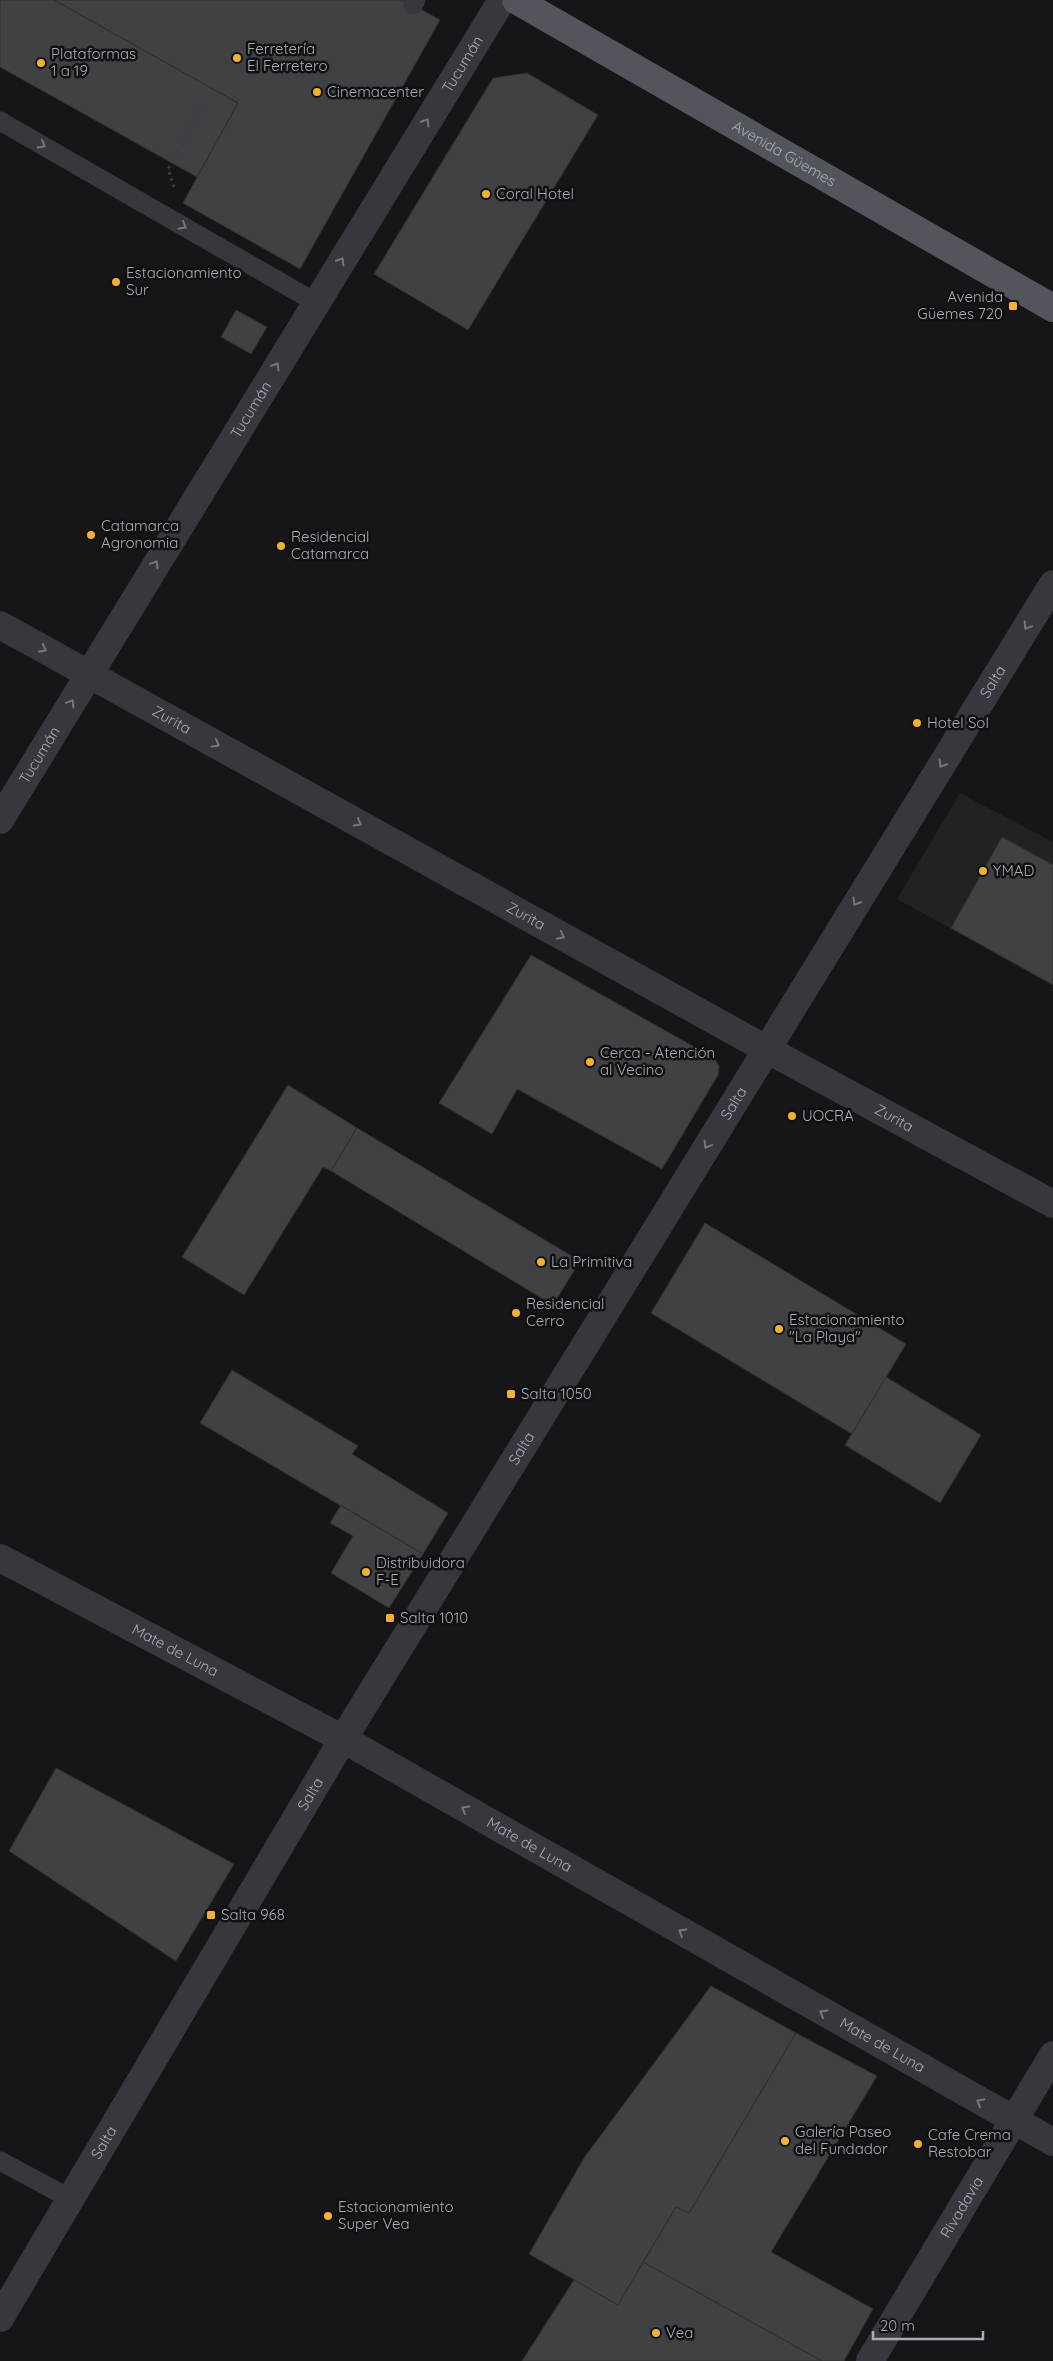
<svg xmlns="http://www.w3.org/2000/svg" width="1053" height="2361" font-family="Quicksand,sans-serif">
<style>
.built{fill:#222225}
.building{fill:#404145;stroke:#303034}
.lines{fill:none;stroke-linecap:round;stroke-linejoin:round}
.path{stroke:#3d3f44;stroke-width:3;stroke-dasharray:2.5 4;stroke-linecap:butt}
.service{stroke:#37383d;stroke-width:19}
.pedestrian{stroke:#37383d;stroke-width:28}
.minor{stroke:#37383d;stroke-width:28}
.primary{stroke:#53555c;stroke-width:28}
.oneway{stroke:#757881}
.poi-dot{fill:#f2b134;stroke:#111113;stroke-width:2}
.labels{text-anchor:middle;stroke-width:5;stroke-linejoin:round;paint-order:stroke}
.poi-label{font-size:15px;fill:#a8adb8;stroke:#111113;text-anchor:start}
.street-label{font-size:15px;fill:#a8adb8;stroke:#111113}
</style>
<rect width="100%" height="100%" fill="#161618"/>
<path class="built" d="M960,793L1053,842V985L897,899Z"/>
<path class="building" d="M0,0H54L238,103L197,177L0,67Z
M54,0H404L440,20L300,269L183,203L238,103Z
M527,73L598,115L468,330L374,274L493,78Z
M236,310L267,327L251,354L221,337Z
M1002,837L1053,865V985L951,928Z
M531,955L714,1058L719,1066L718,1075L662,1169L517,1089L492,1134L439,1103Z
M288,1085L357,1128L331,1171L323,1167L244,1295L182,1257Z
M357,1128L580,1261L553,1305L331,1171Z
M705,1223L906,1344L852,1434L651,1313Z
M232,1370L358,1446L352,1454L448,1513L423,1554L200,1423Z
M886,1377L981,1435L940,1503L845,1445Z
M341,1505L423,1554L389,1608L331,1573L353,1536L330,1523Z
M56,1768L234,1864L176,1961L9,1851Z
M711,1986L796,2033L689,2213L676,2207L618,2305L529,2254L584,2158Z
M796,2033L877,2076L771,2252L873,2309L844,2361H822L643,2262L676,2207L689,2213Z
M643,2262L822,2361H522L574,2280L618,2305Z"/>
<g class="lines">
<path class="path" d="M174,187L168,169L206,101"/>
<path class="service" d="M413,5L416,0
M0,121L315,302
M0,2161L71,2199"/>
<path class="pedestrian" id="s1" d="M870,2361L1053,2055"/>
<g class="minor">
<path id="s2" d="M0,625L766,1049L1053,1204"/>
<path id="s3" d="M0,820L502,0"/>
<path id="s4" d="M0,1558L343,1739L1053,2142"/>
<path id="s5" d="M0,2318L343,1739L1053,584"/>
</g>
<path class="primary" id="s6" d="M516,0L1053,308"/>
</g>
<defs><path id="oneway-chevron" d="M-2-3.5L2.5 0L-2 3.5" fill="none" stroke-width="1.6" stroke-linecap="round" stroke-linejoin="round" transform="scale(1.25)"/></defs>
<g class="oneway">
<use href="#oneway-chevron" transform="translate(426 122) rotate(-58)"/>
<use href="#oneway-chevron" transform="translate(42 145) rotate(30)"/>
<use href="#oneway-chevron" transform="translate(183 226) rotate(30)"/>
<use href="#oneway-chevron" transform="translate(341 261) rotate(-58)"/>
<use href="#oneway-chevron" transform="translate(276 366) rotate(-59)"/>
<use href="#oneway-chevron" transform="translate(155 564) rotate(-59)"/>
<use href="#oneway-chevron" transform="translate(1027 626) rotate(122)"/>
<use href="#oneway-chevron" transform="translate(43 649) rotate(28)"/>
<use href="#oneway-chevron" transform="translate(71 703) rotate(-59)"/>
<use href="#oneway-chevron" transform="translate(216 744) rotate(29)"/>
<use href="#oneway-chevron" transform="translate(942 764) rotate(122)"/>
<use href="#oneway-chevron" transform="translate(358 823) rotate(29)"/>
<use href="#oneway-chevron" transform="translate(856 902) rotate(122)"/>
<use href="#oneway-chevron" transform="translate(561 936) rotate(29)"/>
<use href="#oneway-chevron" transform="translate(707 1145) rotate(121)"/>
<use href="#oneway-chevron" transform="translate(465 1809) rotate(-150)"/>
<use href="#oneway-chevron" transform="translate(682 1932) rotate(-150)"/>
<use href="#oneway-chevron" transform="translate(823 2013) rotate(-150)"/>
<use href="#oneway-chevron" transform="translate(980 2102) rotate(-150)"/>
</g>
<g class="poi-dot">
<circle cx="237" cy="58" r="5"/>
<circle cx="41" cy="63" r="5"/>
<circle cx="317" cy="92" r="5"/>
<circle cx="486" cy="194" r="5"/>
<circle cx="116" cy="282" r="5"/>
<rect x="1008" y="301" width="10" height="10" rx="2.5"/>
<circle cx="91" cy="535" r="5"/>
<circle cx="281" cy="546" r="5"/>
<circle cx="917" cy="723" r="5"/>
<circle cx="983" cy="871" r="5"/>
<circle cx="590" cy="1062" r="5"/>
<circle cx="792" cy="1116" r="5"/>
<circle cx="541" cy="1262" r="5"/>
<circle cx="516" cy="1313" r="5"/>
<circle cx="779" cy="1329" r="5"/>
<rect x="506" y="1389" width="10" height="10" rx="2.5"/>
<circle cx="366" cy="1572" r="5"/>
<rect x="385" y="1613" width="10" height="10" rx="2.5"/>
<rect x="206" y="1910" width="10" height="10" rx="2.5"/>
<circle cx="785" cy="2141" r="5"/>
<circle cx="918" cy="2144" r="5"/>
<circle cx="328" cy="2216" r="5"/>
<circle cx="656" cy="2333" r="5"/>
</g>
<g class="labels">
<g class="poi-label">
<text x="247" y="54">Ferretería<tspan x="247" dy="17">El Ferretero</tspan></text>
<text x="51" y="59">Plataformas<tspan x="51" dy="17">1 a 19</tspan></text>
<text x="327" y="97">Cinemacenter</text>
<text x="496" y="199">Coral Hotel</text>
<text x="126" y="278">Estacionamiento<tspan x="126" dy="17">Sur</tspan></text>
<text x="1003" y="302" text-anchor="end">Avenida<tspan x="1003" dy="17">Güemes 720</tspan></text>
<text x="101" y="531">Catamarca<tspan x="101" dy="17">Agronomia</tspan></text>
<text x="291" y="542">Residencial<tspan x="291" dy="17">Catamarca</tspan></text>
<text x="927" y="728">Hotel Sol</text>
<text x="993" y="876">YMAD</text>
<text x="600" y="1058">Cerca - Atención<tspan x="600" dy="17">al Vecino</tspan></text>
<text x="802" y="1121">UOCRA</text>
<text x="551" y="1267">La Primitiva</text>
<text x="526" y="1309">Residencial<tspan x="526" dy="17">Cerro</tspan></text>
<text x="789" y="1325">Estacionamiento<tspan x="789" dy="17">"La Playa"</tspan></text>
<text x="521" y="1399">Salta 1050</text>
<text x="376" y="1568">Distribuidora<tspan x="376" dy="17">F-E</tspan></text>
<text x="400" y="1623">Salta 1010</text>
<text x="221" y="1920">Salta 968</text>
<text x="795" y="2137">Galería Paseo<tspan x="795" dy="17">del Fundador</tspan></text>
<text x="928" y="2140">Cafe Crema<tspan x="928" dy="17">Restobar</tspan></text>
<text x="338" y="2212">Estacionamiento<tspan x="338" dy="17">Super Vea</tspan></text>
<text x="666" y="2338">Vea</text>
</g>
<g class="street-label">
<text dy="5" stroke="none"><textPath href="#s3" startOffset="886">Tucumán</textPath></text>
<text dy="5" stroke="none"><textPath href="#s6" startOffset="309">Avenida Güemes</textPath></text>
<text dy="5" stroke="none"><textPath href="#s3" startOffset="481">Tucumán</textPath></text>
<text dy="5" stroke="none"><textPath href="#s5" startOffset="1914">Salta</textPath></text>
<text dy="5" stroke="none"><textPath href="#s2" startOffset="196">Zurita</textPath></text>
<text dy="5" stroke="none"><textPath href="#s3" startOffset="76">Tucumán</textPath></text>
<text dy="5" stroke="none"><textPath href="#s2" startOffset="601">Zurita</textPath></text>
<text dy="5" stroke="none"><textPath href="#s5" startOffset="1419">Salta</textPath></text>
<text dy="5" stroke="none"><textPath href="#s2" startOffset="1021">Zurita</textPath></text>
<text dy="5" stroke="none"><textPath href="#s5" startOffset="1014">Salta</textPath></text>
<text dy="5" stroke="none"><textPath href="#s4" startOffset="198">Mate de Luna</textPath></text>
<text dy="5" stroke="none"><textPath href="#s5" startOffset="609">Salta</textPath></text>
<text dy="5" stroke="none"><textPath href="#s4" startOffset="602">Mate de Luna</textPath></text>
<text dy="5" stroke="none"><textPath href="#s4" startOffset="1008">Mate de Luna</textPath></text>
<text dy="5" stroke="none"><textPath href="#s5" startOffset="204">Salta</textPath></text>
<text dy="5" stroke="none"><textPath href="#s1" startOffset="179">Rivadavia</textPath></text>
</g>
</g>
<path d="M873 2331v8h110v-8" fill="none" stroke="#a8adb8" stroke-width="2.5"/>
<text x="880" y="2331" font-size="15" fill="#a8adb8" stroke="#111113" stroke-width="4" paint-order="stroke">20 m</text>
</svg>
